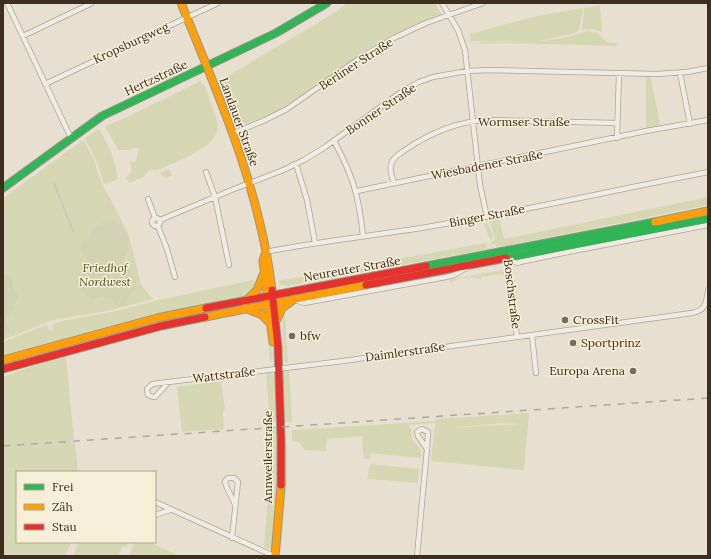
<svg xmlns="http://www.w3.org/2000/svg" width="711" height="559" font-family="Lora,serif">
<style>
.green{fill:#d6d7b3;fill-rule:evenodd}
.cemetery{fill:#d1d1b3}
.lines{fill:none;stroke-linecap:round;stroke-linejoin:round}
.stream{stroke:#bcccc2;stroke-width:1.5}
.street-casing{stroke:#ada599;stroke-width:6}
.fast-casing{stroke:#9c958a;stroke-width:9}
.slow-casing{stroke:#9c958a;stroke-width:9}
.jam-casing{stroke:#9c958a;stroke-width:9}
.street{stroke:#efebe3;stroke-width:4.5}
.fast{stroke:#30b455;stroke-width:7}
.slow{stroke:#ff9f0a;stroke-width:7}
.jam{stroke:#e5322d;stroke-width:7}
.rail{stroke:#afaaa2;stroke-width:1.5;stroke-dasharray:7 7;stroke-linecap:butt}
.poi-dot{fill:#786c5e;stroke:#f7eed8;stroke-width:1.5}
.labels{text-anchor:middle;stroke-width:3;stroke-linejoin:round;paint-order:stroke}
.street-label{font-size:12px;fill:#3d2e20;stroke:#f7eed8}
.park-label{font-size:12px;font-style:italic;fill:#4d5a26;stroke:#f7eed8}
.poi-label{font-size:12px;fill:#3d2e20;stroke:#f7eed8;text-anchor:start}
</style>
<rect width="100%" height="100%" fill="#e7e0d1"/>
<path class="green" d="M347,3H435L441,14C412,25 383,39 357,57C319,83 284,115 238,125L219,81L336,12Z
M600,5L602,32L594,29L582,30L584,8Z
M583,8L579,30L575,33L539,41H478L471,42L470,34L533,17Z
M588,31L598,33C604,41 607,44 618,43L617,46L505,43L471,44L481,42L544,41L567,37Z
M646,74H650L661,129L646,131Z
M201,81C207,89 209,97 212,106C214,112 217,118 218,124C220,147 179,160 163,168L156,170H150L143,177L129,183L126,178L132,170L130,163L131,161L135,163L139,150L136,147L129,150H118L105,126L125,118Z
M99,129C109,145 115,161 118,179L105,184L103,183C100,167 94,154 85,140V138Z
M83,140L93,157L101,182L128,233L141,284L150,296L154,299L107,311L53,320L3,340V198Z
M169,169L172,176L166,178L162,176L160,173Z
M708,197V205L496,248L495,244L489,246L495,238L490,222L493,218L499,217L504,239Z
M708,206V208L535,243V241Z
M708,213V216L548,246L559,244Z
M486,223L488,224L493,236L491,242L484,224Z
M486,243L487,248L493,247V248L287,286L282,285L278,281Z
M494,255L495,258L281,299V297Z
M460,270L449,274L307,301L306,299Z
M502,270L506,274L507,285H505L504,276L501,274L481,277L482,280C476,275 454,278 450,284V280Z
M252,280L256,282L253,288L255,289L244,297L3,358V342L46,325L49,327L50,331L53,330L52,325L53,324L61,321L113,312L159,300Z
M258,300V301L211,311L195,316L3,367V363L161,320Z
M245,312H251L257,314L249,313L196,322L167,328L14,369L3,374L14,368L155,329Z
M283,312L285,313L288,363L284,361L282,315Z
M267,323L274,359L270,362L266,325Z
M66,357L74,440H71V443H75L78,472H17V542H71L65,556H3V377L42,363Z
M289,370L292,422H283L280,375L284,371Z
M266,372L276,375L279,421L270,422Z
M221,381L225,409L223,411L224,429L182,432L177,387Z
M529,413L524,470L431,461L435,423L409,425V427L411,428L412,439L421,450V458L370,453V459H364L362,436L327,439L326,451L305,450L299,442L292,441V430L435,421L436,419ZM504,423L520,424L449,428Z
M283,428H284L286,443L287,444V483L281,552L278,551Z
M278,429L279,471L274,533H273V536H274L273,547L271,549L264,547C267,508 272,469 270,430Z
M370,464L419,469L418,483L367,479Z
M79,542H128L126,548L123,546L118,556H73Z
M135,542H149L179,556H129Z"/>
<path class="cemetery" d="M112,219C119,225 128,230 128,240C128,244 127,246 128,250L124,258L125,269C135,275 137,280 135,291L128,296L127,303L124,306L119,307L116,305L112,300L102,296L93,299L85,295L81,290L85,280L81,268L84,263L87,261V256C80,254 79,249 82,242L85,240L89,239L93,229L108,220Z
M3,275C11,274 15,280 12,287L18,296L15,304V308L7,315L5,322C11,327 11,334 3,337Z"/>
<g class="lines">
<path class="stream" d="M54,183L73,231"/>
<g class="street-casing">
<path id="street" d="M7,3L71,138
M442,3L458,30L465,50L480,185L487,217
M23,36L92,3
M680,73L690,124
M45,84L218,3
M233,133L263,121L287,109L360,58L394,38L426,23L483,3
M617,138L619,73
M334,141C353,176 359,196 363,236
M296,164L307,200L315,243
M206,172L215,197L229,265
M394,183C392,178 389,168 392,162C394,157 401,153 405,150C430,133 457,121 488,120L617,123
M357,191L646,131L708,120
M148,199L155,218
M152 222a4 4 0 1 1 8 0a4 4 0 1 1-8 0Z
M160,220L234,189L281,171L304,160L325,147L400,93L419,82L433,77L467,71L490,70L657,74L687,72L708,68
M158,226L167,249L175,277
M265,252C324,240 385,235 444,224C532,209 620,189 708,172
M507,257L517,337
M508,258L517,263L520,262L573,251L708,225
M295,300L304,303L446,277L454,275L470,266
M532,336L536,373
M169,382L155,397H153L148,395L147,389L152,384L343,361L692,313C707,310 706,302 708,290
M422,429L428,432L427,449L418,436L417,432Z
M155,502L274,556
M155,515L170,510
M232,538L238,482L234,478H228L225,481C226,490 233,497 235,505
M417,556L427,449"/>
</g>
<g class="fast-casing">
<path id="fast" d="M3,188L102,116L276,33L327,3
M506,258L708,219
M426,266L655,222"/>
</g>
<g class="slow-casing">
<path id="slow" d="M181,3C219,96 260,189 272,290
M655,222L708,211
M265,254L263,261L273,342
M248,299L257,290L263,275
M245,308L262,315L270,323
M205,317L366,285
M276,321L282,308L293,300
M3,360L157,318L206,308
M275,556L281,485"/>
</g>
<g class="jam-casing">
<path id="jam" d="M366,285L506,258
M272,290L278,347L281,439V485
M206,308L426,266
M3,369L161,326L205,317"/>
</g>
<use href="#street" class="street"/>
<use href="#fast" class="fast"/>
<use href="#slow" class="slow"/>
<use href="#jam" class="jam"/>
<path class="rail" d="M3,446L708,398"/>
</g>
<g class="poi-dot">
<circle cx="565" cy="320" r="4"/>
<circle cx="292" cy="336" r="4"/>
<circle cx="573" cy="343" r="4"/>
<circle cx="633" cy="371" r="4"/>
</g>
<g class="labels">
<g class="street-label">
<text transform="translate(131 43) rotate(-25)" y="4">Kropsburgweg</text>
<text transform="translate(356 64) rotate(-33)" y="4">Berliner Straße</text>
<text transform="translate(156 78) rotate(-25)" y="4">Hertzstraße</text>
<text transform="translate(381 109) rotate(-34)" y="4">Bonner Straße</text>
<text transform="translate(239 122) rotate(70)" y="4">Landauer Straße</text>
<text x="524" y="126">Wormser Straße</text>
<text transform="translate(487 165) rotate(-11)" y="4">Wiesbadener Straße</text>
<text transform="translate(487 216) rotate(-11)" y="4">Binger Straße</text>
<text transform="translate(352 269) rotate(-10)" y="4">Neureuter Straße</text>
<text transform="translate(512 294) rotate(83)" y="4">Boschstraße</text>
<text transform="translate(405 352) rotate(-8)" y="4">Daimlerstraße</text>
<text transform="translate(224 375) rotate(-7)" y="4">Wattstraße</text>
<text transform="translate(268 457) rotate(-90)" y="4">Annweilerstraße</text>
</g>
<g class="park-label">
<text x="105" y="272">Friedhof<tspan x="105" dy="14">Nordwest</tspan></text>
</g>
<g class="poi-label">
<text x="573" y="324">CrossFit</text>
<text x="300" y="340">bfw</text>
<text x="581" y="347">Sportprinz</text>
<text x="625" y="375" text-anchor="end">Europa Arena</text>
</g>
</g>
<rect width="711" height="559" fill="none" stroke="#3d2e20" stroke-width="8"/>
<rect x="16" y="471" width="140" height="72" fill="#f7eed8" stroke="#ada18e"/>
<rect x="24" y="484" width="20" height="6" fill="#30b455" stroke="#ada18e"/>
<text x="52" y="491" font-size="12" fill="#3d2e20">Frei</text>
<rect x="24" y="504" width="20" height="6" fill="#ff9f0a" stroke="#ada18e"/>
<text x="52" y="511" font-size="12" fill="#3d2e20">Zäh</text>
<rect x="24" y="524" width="20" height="6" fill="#e5322d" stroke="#ada18e"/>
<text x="52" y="531" font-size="12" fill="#3d2e20">Stau</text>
</svg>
